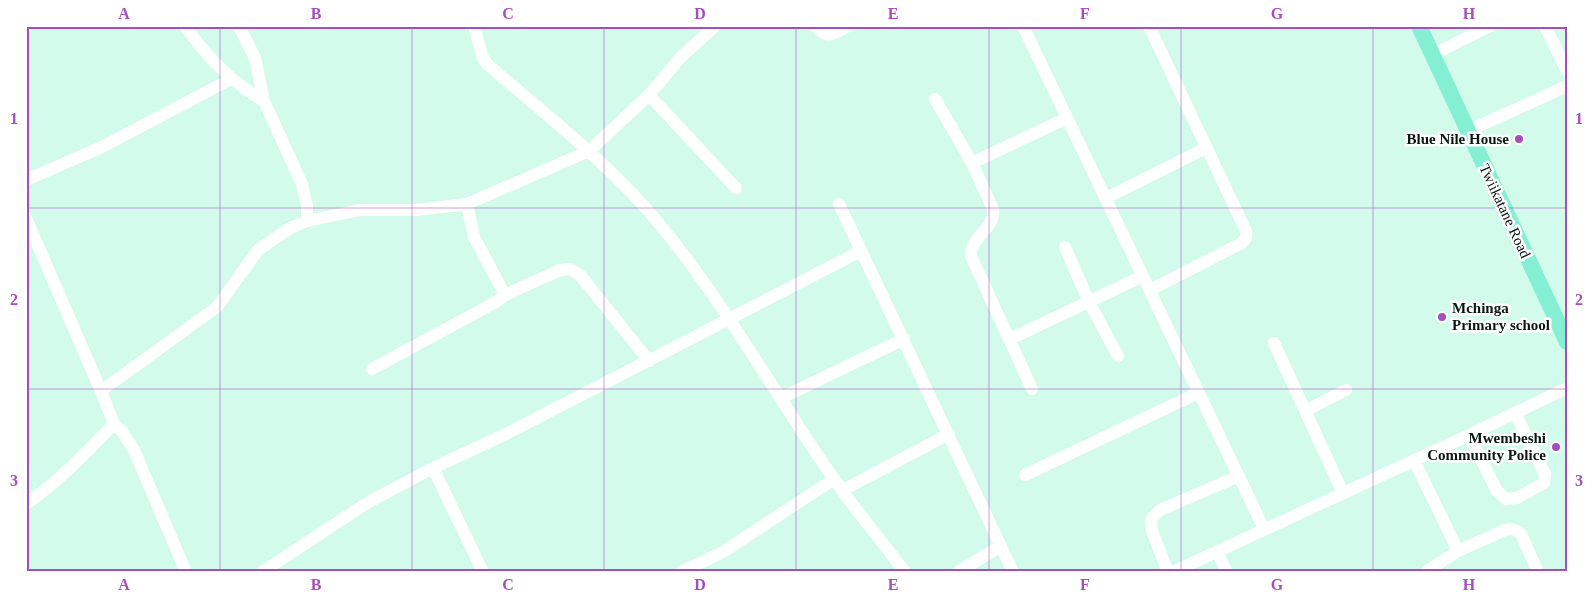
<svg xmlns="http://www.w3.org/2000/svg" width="1593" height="598" font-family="Georgia,serif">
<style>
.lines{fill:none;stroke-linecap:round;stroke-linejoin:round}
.minor{stroke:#fff;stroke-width:12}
.major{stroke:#84efd3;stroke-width:16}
.grid{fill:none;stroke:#a64ebb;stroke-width:1;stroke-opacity:0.55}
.poi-dot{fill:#a64ebb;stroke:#fff;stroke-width:2}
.labels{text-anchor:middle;stroke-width:5;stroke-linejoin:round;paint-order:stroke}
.poi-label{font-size:15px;font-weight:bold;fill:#081712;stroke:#fff;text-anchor:end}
.street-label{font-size:15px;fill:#081712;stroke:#fff}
.neatline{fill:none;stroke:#a64ebb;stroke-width:2}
.grid-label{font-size:16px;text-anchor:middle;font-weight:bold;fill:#a64ebb}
</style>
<rect width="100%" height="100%" fill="#d2fbeb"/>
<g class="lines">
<path class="minor" d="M185,26C208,58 230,81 264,101
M239,26L255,58L264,101L302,184L307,206V221
M474,26L483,58L488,65C541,110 596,154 643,205C717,288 770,388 834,479C856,511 882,541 905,572
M815,26C828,40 833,34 848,26
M1023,26L1264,529
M1149,26L1246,231C1247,237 1246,240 1240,244L1150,290
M1545,26L1567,71
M1432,55L1490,26
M649,95L736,188
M935,99L972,163L1067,118
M1468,131L1567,86
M972,163L993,209C996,229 970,236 971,256L1032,389
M26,180L102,147L231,79
M1106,198L1206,148
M467,204L474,237L505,295
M839,204L1013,572
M26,218L101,391L114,424L121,430L134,450L186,572
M1065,247L1089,302L1118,356
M1010,339L1143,276
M1274,343L1343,493
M372,369L496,302L505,295L560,270L570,269L580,275L649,361
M101,391L217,307L258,250L290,228L307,221L360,210H416L467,204L589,151L649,95L680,58L715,26
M781,398L904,339
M1305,411L1346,390
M1469,435L1497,491L1506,499L1517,498L1544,483L1545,474L1515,413
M1414,460L1458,551
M433,468L483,572
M1025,475L1198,393
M843,490L949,434
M26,504C59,481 86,453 114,424
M1217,551L1227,572
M262,572L367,503L433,468L506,434L861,251
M681,572L723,552L834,479
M958,572L1001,546
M1168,572L1152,531L1151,519L1160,510L1239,476
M1173,572L1469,435L1567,388
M1426,572L1458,551L1505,530C1512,528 1516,529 1521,534L1538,572"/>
<path class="major" d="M1419,26L1567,342"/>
</g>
<path class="grid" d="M220,26V572M412,26V572M604,26V572M796,26V572M989,26V572M1181,26V572M1373,26V572M26,208H1567M26,389H1567"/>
<g class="poi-dot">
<circle cx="1519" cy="139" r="5"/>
<circle cx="1442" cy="317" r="5"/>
<circle cx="1556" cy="447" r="5"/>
</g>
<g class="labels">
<g class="poi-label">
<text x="1509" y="144">Blue Nile House</text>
<text x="1452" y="313" text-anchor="start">Mchinga<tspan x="1452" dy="17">Primary school</tspan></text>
<text x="1546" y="443">Mwembeshi<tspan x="1546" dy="17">Community Police</tspan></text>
</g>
<g class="street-label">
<text transform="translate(1505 211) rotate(65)" y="5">Twiikatane Road</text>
</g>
</g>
<rect width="1593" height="598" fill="none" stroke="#ffffff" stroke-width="55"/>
<rect x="28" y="28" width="1538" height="542" class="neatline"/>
<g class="grid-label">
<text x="124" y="19">A</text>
<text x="316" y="19">B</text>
<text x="508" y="19">C</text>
<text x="700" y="19">D</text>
<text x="893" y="19">E</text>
<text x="1085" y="19">F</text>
<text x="1277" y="19">G</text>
<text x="1469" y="19">H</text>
<text x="14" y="124">1</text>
<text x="1579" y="124">1</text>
<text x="14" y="305">2</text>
<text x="1579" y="305">2</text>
<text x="14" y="486">3</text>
<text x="1579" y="486">3</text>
<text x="124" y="590">A</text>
<text x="316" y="590">B</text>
<text x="508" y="590">C</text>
<text x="700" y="590">D</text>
<text x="893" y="590">E</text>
<text x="1085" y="590">F</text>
<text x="1277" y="590">G</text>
<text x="1469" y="590">H</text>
</g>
</svg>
